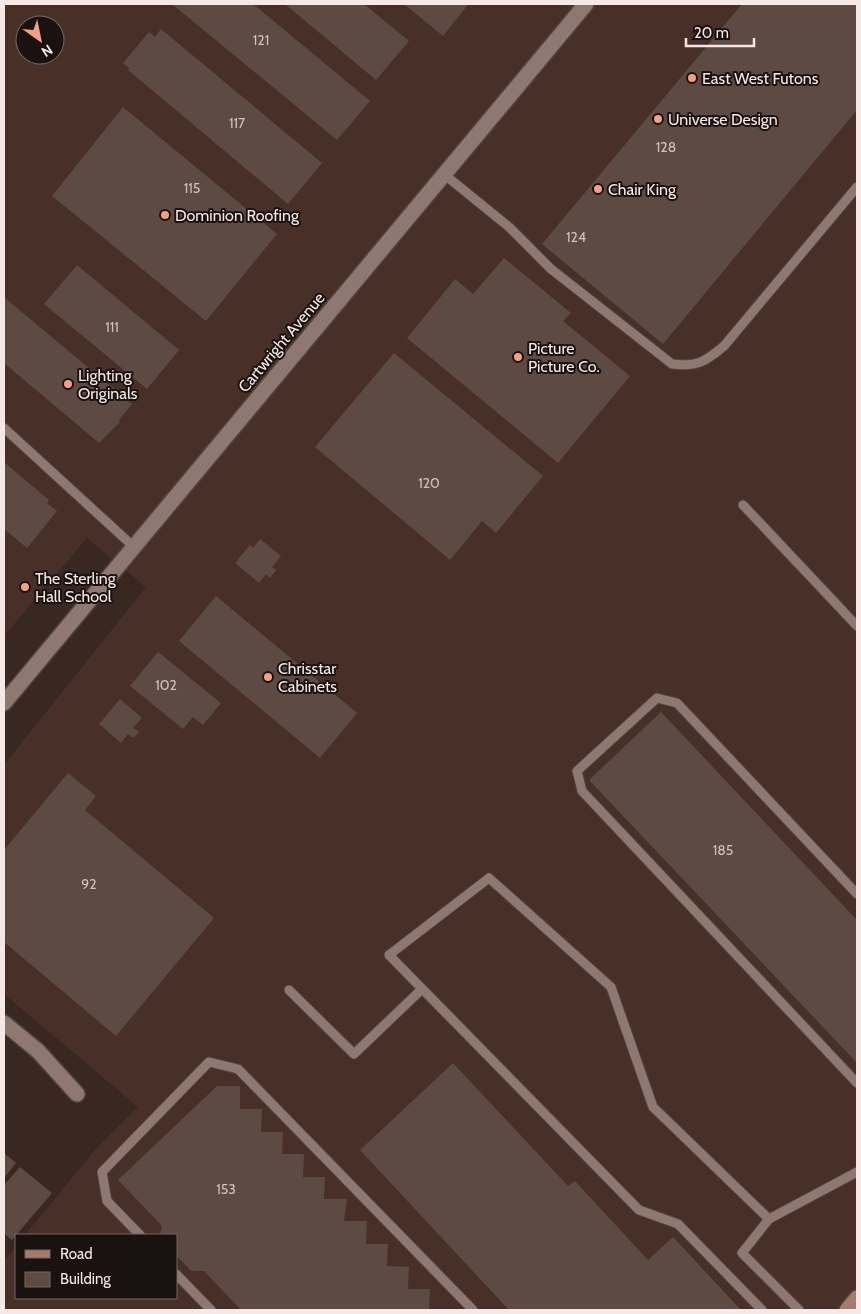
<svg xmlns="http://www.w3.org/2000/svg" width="861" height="1314" font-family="Cabin,sans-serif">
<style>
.built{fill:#483028;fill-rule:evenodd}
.building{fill:#5d4a43}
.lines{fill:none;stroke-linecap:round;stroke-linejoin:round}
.lane-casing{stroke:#53443f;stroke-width:11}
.street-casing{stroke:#53443f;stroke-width:18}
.secondary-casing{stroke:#53443f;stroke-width:18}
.lane{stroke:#8e7871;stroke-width:9}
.street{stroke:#8e7871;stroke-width:15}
.secondary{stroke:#a67a6c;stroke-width:15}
.poi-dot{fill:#f39f84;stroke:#1a1210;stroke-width:2}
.labels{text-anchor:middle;stroke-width:4;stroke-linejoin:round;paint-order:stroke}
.number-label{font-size:14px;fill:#d0c1bc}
.poi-label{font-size:16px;fill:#f6e9e5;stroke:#1a1210;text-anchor:start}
.street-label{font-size:16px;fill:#f6e9e5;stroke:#1a1210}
</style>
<rect width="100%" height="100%" fill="#392722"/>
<path class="built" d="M4,4H857V1310H4V1261L16,1246V1298H176V1235H25L95,1150L138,1107L4,994V765L146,587L87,538L4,636ZM25,25H55V55H25Z"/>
<path class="building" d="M172,4H253L370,101L337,140Z
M285,4H364L409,41L376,80Z
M404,4H465L467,6L443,36Z
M742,4H857V110L663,344L542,244Z
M161,29L322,163L288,204L128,70L129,68L123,63L149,32L155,37Z
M123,107L277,234L206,321L52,196Z
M504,258L571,313L563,321L630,376L558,463L407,338L455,279L473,294Z
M77,265L179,350L147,389L44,304Z
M4,297L132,404L119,420L120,422L99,443L4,363Z
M394,353L543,476L496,533L482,521L450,560L315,447Z
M4,462L49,500L47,503L57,511L27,548L4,529Z
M260,539L281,556L272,567L276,570L270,578L266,574L259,583L235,563L250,545L253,548Z
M216,596L357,713L320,758L179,641Z
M158,652L221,703L203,725L193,717L183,729L130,686Z
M120,699L142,718L133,728L139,732L133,738L128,734L121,743L99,724Z
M661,712L857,920V1063L589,780Z
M68,773L96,796L85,810L214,918L116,1036L4,942V850Z
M453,1063L568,1186L575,1181L648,1260L673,1237L741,1310H509L360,1150Z
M217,1086H240V1109H262L261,1132H283L282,1154H304L303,1177H325L324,1199H347L344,1221H367L366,1244H388L387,1266L409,1267L408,1289H430L429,1310H241L204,1271H191L176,1255V1235H160L162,1226L118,1180Z
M4,1153L16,1163L4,1178Z
M20,1167L52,1193L12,1240L5,1234L4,1236V1185Z"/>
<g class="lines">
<g class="lane-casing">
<path id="lane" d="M445,175L509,227L551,269L672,364C697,367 705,362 724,346L857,187
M4,428L134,547
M743,505L857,626
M857,894L677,703L657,698L577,771L582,791L857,1083
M289,990L354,1054L422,989
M140,1235L107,1201L102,1172L209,1062L238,1069L473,1310
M176,1274L211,1310
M762,1310L678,1224L639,1210L389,955L489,878L611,987L653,1107L769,1219
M799,1310L742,1253L769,1219L857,1172"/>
</g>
<g class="street-casing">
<path id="street" d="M4,703L586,4
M4,1023L38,1051L77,1094"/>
</g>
<g class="secondary-casing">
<path id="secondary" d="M847,1310L857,1298"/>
</g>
<use href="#lane" class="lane"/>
<use href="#street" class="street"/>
<use href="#secondary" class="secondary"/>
</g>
<g class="poi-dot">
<circle cx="692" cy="78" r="5"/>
<circle cx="658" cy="119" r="5"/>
<circle cx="598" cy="189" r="5"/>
<circle cx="165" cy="215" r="5"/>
<circle cx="518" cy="357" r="5"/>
<circle cx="68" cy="384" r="5"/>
<circle cx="25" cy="587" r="5"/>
<circle cx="268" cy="677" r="5"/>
</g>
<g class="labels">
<g class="number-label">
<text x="261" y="45">121</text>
<text x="237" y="128">117</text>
<text x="666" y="152">128</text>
<text x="192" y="193">115</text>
<text x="576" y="242">124</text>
<text x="112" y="332">111</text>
<text x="429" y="488">120</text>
<text x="166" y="690">102</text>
<text x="723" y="855">185</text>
<text x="89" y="889">92</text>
<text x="226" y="1194">153</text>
</g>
<g class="poi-label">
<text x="702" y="84">East West Futons</text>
<text x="668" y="125">Universe Design</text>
<text x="608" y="195">Chair King</text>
<text x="175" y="221">Dominion Roofing</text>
<text x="528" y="354">Picture<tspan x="528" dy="18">Picture Co.</tspan></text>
<text x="78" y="381">Lighting<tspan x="78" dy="18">Originals</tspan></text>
<text x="35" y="584">The Sterling<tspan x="35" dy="18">Hall School</tspan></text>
<text x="278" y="674">Chrisstar<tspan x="278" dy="18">Cabinets</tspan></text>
</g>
<g class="street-label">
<text transform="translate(281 342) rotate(-50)" y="6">Cartwright Avenue</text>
</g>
</g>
<rect width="861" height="1314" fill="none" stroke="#f6e9e5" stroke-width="10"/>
<rect x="15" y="1234" width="162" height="65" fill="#1a1210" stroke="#726865"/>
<rect x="25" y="1250" width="25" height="8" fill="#a67a6c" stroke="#726865"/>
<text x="60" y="1259" font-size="15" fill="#f6e9e5">Road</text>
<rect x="25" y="1272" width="25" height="15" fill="#5d4a43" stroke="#726865"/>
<text x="60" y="1284" font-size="15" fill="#f6e9e5">Building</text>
<g transform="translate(40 40) rotate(147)"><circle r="24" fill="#1a1210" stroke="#726865"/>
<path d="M0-4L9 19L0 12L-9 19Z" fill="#f39f84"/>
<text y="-8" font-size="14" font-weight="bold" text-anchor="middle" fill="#f6e9e5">N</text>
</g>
<path d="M686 38v8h68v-8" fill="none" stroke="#f6e9e5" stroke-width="2.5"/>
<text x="694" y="38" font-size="15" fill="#f6e9e5" stroke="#1a1210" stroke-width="4" paint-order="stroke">20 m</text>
</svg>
